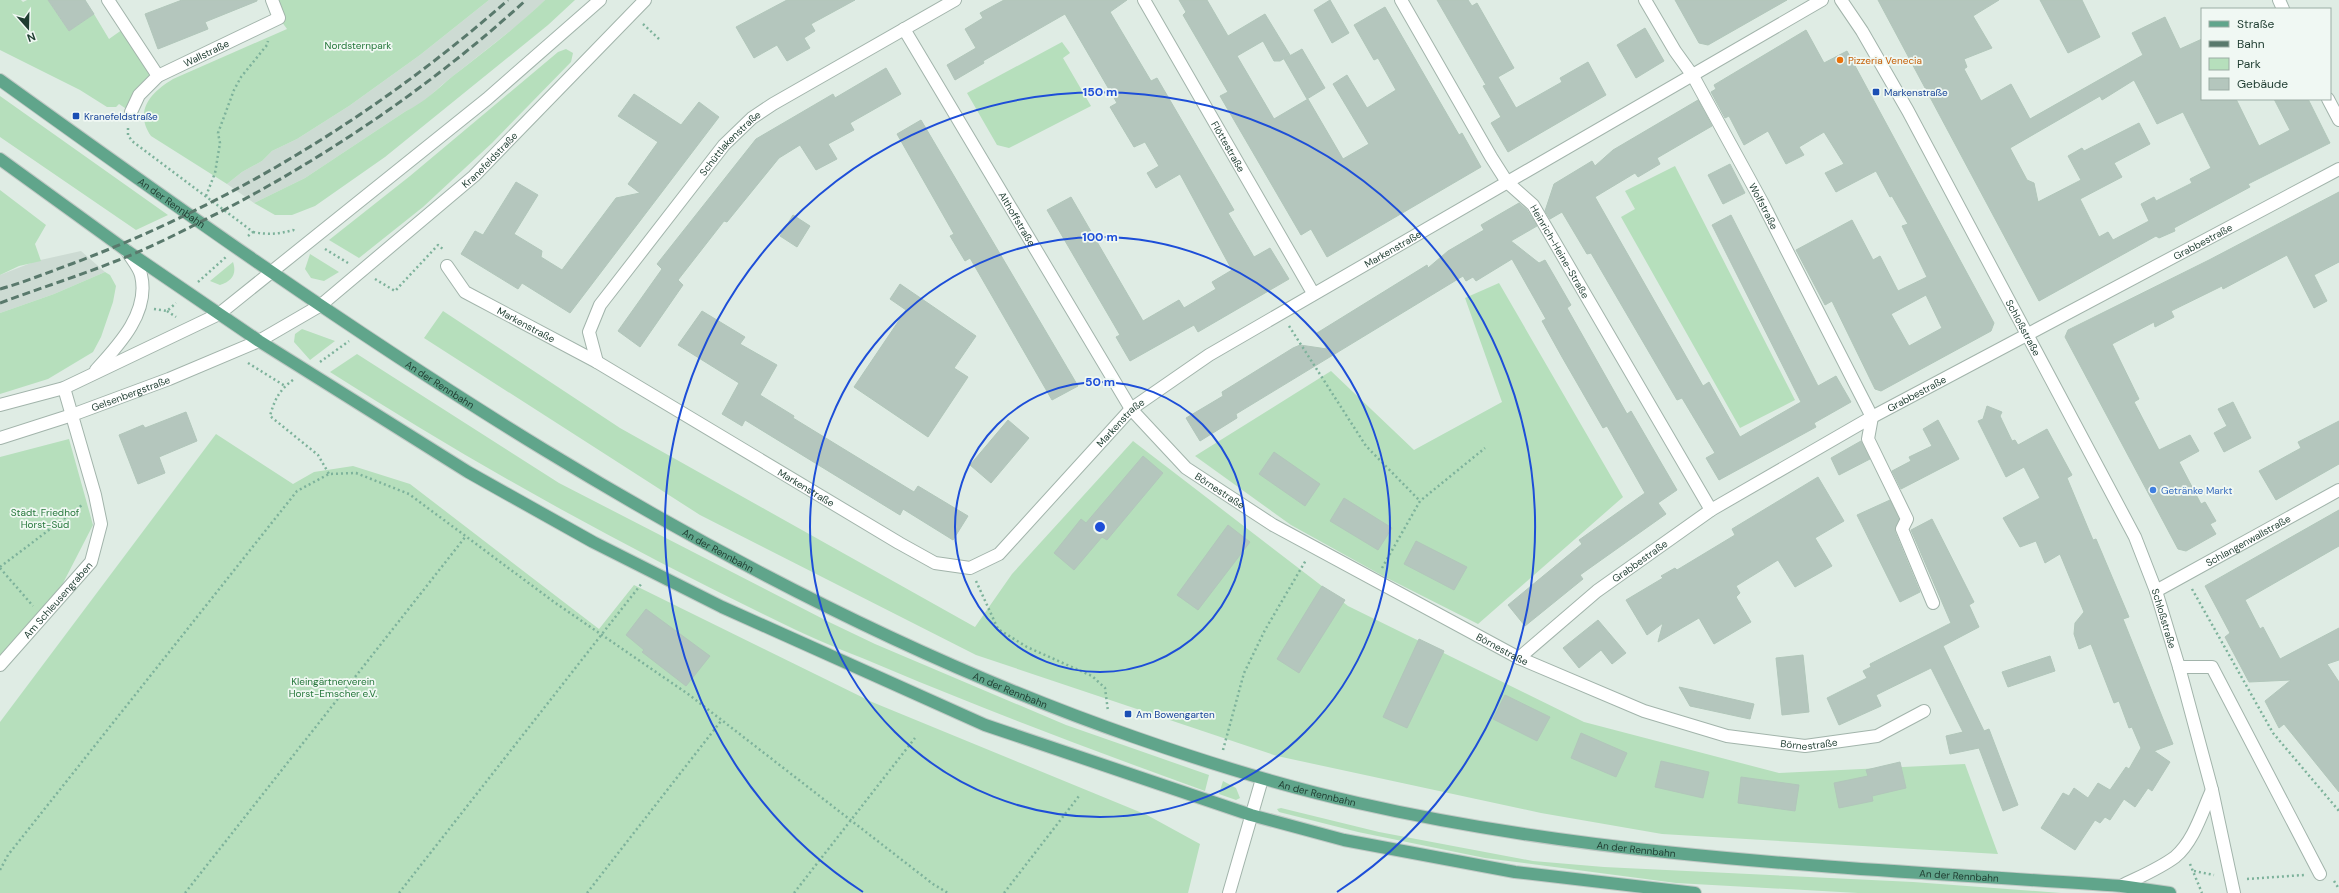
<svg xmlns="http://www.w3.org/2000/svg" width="2339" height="893" font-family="'DM Sans',sans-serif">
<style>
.built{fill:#cddbd3}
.green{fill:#b6dfbc}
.building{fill:#b4c6bd;stroke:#b1c6ba;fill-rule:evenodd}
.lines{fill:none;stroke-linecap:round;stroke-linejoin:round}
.minor-casing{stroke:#a2b4ab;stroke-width:14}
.major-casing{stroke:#c0c9c5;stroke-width:14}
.path{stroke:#7db29b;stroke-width:2.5;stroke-dasharray:2 3;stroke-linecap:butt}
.minor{stroke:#fff;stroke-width:12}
.major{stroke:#60a58b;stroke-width:12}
.rail{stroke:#59796c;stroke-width:3;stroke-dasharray:8 4;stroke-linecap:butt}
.ring{fill:none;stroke:#1d4ed8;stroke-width:2}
.food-dot{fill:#e8710a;stroke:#f0f8f3;stroke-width:1.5}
.transit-dot{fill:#1a4fb4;stroke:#f0f8f3;stroke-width:1.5}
.shop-dot{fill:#3f7fe0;stroke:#f0f8f3;stroke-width:1.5}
.labels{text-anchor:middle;stroke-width:3.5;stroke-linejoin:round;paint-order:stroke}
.park-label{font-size:10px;fill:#26773b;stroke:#f0f8f3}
.street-label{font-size:10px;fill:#1f3d31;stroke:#f0f8f3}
.food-label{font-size:10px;fill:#c56008;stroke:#f0f8f3;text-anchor:start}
.transit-label{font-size:10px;fill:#164399;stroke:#f0f8f3;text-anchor:start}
.shop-label{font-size:10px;fill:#366cbe;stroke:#f0f8f3;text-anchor:start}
.centre{fill:#1d4ed8;stroke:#f0f8f3;stroke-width:2}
.ring-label{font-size:12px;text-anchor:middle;font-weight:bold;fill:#1d4ed8;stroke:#f0f8f3;stroke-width:3.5;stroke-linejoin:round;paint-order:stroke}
</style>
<rect width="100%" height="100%" fill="#dfece4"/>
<path class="built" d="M489,0H545L524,20L443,84L421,104L406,111L305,178L254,203L227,184L242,172L262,161L272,151L297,139L349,106L420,55Z
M81,251L105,272L54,294L0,313V275L36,261Z"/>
<path class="green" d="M0,0H21L23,2L27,0H48L69,31L94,14L109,39L126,27L158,76L131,112L119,104L116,107H107L80,90L0,50Z
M272,0H489L420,55L349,106L297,139L272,151L262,161L242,172L227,184L151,136C134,111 150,93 173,79L287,29L279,18Z
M545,0H575L548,25L385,157L315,206L292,215H275L254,203L305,178L406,111C425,102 437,89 453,76C484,52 516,28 545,0Z
M1062,42L1070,53L1063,58L1091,106L1009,148L997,145L967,93Z
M566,49L573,53L571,62L492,143L423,207L359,258L329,240L410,176L558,52Z
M0,96L168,215L136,230L0,137Z
M1675,166L1795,400L1740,428L1621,217L1635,209L1625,191Z
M0,190L46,225L35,244L41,261L19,266L0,275Z
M310,254L339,272L324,281L311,278L305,269Z
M233,262C237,274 232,281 220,285L210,281Z
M105,272L110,275L116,286L113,302L101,337L93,352L48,379L0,394V313L54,294Z
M1499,283L1623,497L1478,624L1383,576L1291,525L1195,456L1331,371L1414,450L1502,402L1465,298Z
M443,311L620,428L975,627L1012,574L1133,441L1348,606L1584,722L1779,773L1965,764L1998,854L1662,834L1541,813L1277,756L976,655L700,515L424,338Z
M302,329L335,341L310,360L294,342L295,334Z
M357,354L559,483L829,622L875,644L1066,725L1209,775L1205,791C1097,752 991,712 886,668C856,655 825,644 796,630C635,553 480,468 330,372Z
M216,434L293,484L314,472L353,466L410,484L599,629L634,585L872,702L1147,815L1200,844L1188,893H0V722Z
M69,439L93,525L60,589L0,655V457Z
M1223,781L1236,788L1240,798L1236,800L1219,794Z
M1281,808L1379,832L1533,861L1604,867L1913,882L2061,893H1858L1676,883L1485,858L1358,832L1279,812L1277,809Z"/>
<path class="building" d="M48,0H85L94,14L69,31Z
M182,0H257V1L205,22L208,29L158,49L145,14Z
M787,0H855L811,24L815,31L804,38L810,48L787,61L777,45L754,58L736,27Z
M1004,0H1127L1110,12L1151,81L1157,78L1234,210L1228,213L1254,257L1270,248L1289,279L1198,332L1194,325L1130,361L1116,337L1120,335L1047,210L1071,197L1143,321L1179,300L1184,308L1216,289L1212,282L1232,270L1180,174L1156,188L1147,173L1159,166L1145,142L1134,147L1110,107L1117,103L1065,14L983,61L984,63L955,80L947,65L976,48L965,29L983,18L980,13Z
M1179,0H1207L1228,36L1265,14L1290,55L1280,61H1274L1263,41L1237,56L1274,119L1308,99L1343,159L1369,144L1333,84L1347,75L1367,108L1396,90L1378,58L1374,60L1354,25L1385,7L1459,135L1462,133L1481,167L1327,257L1311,229L1301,235L1220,96L1228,92L1183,15L1186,12Z
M1330,0L1349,33L1332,43L1314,10Z
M1437,0H1468L1472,6L1477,3L1514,68L1498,77L1516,108L1562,82L1560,78L1588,62L1606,95L1508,152L1491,123L1501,117L1483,86L1486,85Z
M1675,0H1787L1708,45L1699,43Z
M1878,0H1999L1973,16L1992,48L1964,59L1967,67L1964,69L1981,101L2011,84L2030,119L2143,55L2132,33L2165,17L2180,49L2202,39V99H2236L2259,146L2290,130L2274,99H2308L2330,143L2248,184L2250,187L2174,228L2175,231L2159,238L2156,236L2039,301ZM2134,80L2157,124L2183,112L2211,168L2190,179L2192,183L2156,201L2154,197L2141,204L2149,221L2113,240L2108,232L2099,237L2080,199L2122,177L2114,163L2150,144L2139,123L2084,151L2082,148L2068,156L2081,180L2038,202L2034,183L2027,180L2010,148L2100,96L2102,100Z
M2040,0H2082L2100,37L2068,53Z
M1645,28L1664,61L1636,78L1617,45Z
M1806,30L1824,63L1847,51L1994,323L1991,331L1881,391L1875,389L1832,301L1825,305L1796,250L1852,220L1873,260L1880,256L1898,291L1927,277L1902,226L1908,224L1892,196L1890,197L1876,171L1836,192L1825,173L1844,164L1824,132L1799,147L1804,155L1786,164L1768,131L1744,145L1729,116L1725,118L1711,92L1716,89L1714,85ZM1926,295L1942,328L1909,346L1891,314Z
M1302,49L1325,88L1307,99L1284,59Z
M886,68L901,94L850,123L854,130L828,144L837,159L816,170L800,145L779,158L727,222L724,221L678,280L683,285L640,347L618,331L662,269L657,264L756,139L833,94L835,98Z
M634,94L681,125L699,102L719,117L570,313L522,283L518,289L461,254L475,231L483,235L516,182L538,195L514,234L542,251L541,257L562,270L616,198L640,193L628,184L658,142L618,116Z
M1698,100L1712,126L1657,158L1660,164L1638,177L1635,173L1595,197L1703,386L1709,382L1740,437L1801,402L1712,225L1731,215L1818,386L1836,376L1851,402L1814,423L1816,427L1719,480L1706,458L1715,453L1682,398L1677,400L1591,253L1587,254L1562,212L1550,219L1545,211L1554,184L1592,161L1595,166L1613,150Z
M921,120L1078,386L1052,400L970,258L965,261L950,236L954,234L897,134Z
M1730,164L1745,193L1723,204L1708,175Z
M2339,192V262L2314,275L2327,301L2314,308L2287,255L2223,289L2222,286L2171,311L2174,317L2155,327L2154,322L2112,344L2139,399L2134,402L2159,450L2190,435L2199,451L2179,462L2201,504L2205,502L2216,521L2210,524L2216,534L2186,551L2178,549L2065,337L2068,330L2209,260Z
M1519,203L1527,210L1537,226L1511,241L1539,263L1545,260L1571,305L1567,308L1627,414L1631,411L1677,490L1658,503L1666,514L1580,575L1583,579L1525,626L1508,605L1582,544L1579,540L1645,493L1607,426L1603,428L1562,357L1542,321L1546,319L1512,259L1476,281L1473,277L1466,281L1463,276L1236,414L1237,418L1200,441L1186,418L1223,396L1222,392L1293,348L1300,345L1327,349L1317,333L1427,265L1428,268L1448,251L1484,230L1481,225Z
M793,215L810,226L797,247L780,236Z
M900,284L976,336L954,368L968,377L928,437L854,387L906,310L890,299Z
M702,311L745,337L740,344L777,365L760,395L794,416L793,418L914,492L918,486L968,516L953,540L903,509L900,515L745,420L742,426L722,414L739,383L678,345Z
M2233,402L2251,438L2224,452L2214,433L2227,426L2218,409Z
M1987,406L2002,412L2000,416L2012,441L2015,440L2018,445L2047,429L2072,475L2067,478L2093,540L2096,539L2129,617L2123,619L2173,744L2154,751L2170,762L2152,791L2148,788L2135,807L2124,799L2110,820L2105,817L2100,823L2095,820L2075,850L2041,828L2063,793L2069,796L2074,788L2088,798L2098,783L2110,790L2126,767L2129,769L2141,748L2132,727L2129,728L2119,701L2114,703L2091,644L2079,649L2074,634L2075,623L2084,612L2060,554L2045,563L2036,541L2020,547L2003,518L2040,498L2024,467L2006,477L1978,421L1983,419Z
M186,412L197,441L159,457L165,473L138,484L119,435L143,425L145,428Z
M1008,420L1029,438L991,483L970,465Z
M1938,420L1959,459L1901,489L1892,471L1911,461L1909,457L1932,446L1923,429Z
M2339,421V464L2276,500L2259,471L2301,448L2298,442Z
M1861,441L1870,459L1839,475L1831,458Z
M1274,452L1320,484L1305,506L1259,474Z
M1143,456L1163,473L1107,540L1102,537L1074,570L1054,553L1081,519L1086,523Z
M1818,477L1844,521L1815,538L1832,566L1795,587L1778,560L1736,586L1740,593L1736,597L1751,622L1714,644L1699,618L1658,642L1663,623L1647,635L1626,600L1663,578L1661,576L1675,568L1677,570L1735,535L1732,529Z
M1344,498L1392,528L1378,550L1330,521Z
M1890,500L1899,519L1895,532L1920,592L1900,602L1857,515Z
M2339,510V546L2245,600L2260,629L2263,627L2280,659L2339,628V660L2327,664L2339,682V792L2284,724L2279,728L2265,701L2291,680L2249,682L2225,637L2230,633L2205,586Z
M1932,519L1974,602L1969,605L1979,627L1943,646L1984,731L1989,729L2018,805L2003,811L1979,748L1950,754L1946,736L1963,732L1931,668L1876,695L1881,706L1839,725L1827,698L1867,678L1863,671L1871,667L1870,664L1951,623L1911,530Z
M1228,525L1250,542L1198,610L1177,595Z
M1416,541L1467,567L1454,590L1404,564Z
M1322,586L1345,600L1299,673L1277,659Z
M646,609L710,656L686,686L642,652L644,650L626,635Z
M1598,620L1626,653L1612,664L1601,650L1579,668L1563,648Z
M1419,639L1444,651L1407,728L1383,717Z
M1803,655L1809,712L1782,715L1776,658Z
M2050,656L2055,671L2008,687L2002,672Z
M1679,687L1754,704L1750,719L1690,706Z
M1505,695L1550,717L1537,741L1493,719Z
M1581,733L1627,753L1616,777L1571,758Z
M1661,761L1709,772L1703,798L1655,787Z
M1900,762L1906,788L1872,796L1873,801L1839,808L1834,783L1868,776L1866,770Z
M1741,777L1799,785L1795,811L1738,803Z"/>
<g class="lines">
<g class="minor-casing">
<g id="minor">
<path d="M108,0L158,76"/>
<path id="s1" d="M1144,0L1313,293"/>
<path id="s2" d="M1401,0L1491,157L1507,182L1533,205L1711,510"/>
<path id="s3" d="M1645,0L1675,51L1693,76L1762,202L1872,417L1868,439L1907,519L1902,529L1933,603"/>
<path id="s4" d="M1841,0L1862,31L1908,111L2135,537L2156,591L2179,667L2212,790L2234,893"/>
<path d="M2279,0L2283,9"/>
<path id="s5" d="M904,29L1131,409L1186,468L1273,525L1519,658L1644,711L1727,736L1805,746L1877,736L1924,711"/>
<path d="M2328,99L2339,120"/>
<path id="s6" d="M131,112L139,95L158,76L279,18L272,0"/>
<path id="s7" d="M447,266L465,292L597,362L899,543L935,563L970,568L999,554L1131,409L1209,355L1822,0"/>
<path id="s8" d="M597,362L589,332L600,305L724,145L752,118L773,104L955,0"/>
<path d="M96,370C119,345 150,312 141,275C139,267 131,258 127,251"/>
<path d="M0,405L64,388L219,314L487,99L600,0"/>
<path id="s9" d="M0,438L72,415L169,379L259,341L321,305L474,176L645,0"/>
<path id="s10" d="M2156,591L2339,490"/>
<path id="s11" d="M1519,658L1597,591L1711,510L1872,417L2339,169"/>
<path id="s12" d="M0,665L91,562L101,524L95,495L64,388"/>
<path d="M2179,667H2212L2320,874"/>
<path d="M2121,886C2139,877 2159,869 2175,857C2194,841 2202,812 2212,790"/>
<path d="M1229,893L1262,779"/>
</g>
</g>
<g class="major-casing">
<g id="major">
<path id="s13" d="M0,80C353,334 720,593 1134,737C1208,763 1282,786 1358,803C1608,860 1866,868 2121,886L2170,893"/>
<path d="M0,159L127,251L259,341L468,472L593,542L722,607L985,725L1251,815L1344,840L1515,872L1695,893"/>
</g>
</g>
<path class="path" d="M643,24L659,39
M128,128V135L132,141L253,232L248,236
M206,196L215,173L220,143L218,133L234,90L241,77L267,45L268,41
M253,232C268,235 279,234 293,230L297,232
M325,249L348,263
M375,279L395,291L438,245L444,250
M198,282L226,257
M154,309L167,311L176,303
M167,311L176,317
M1289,326L1366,446L1420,501
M320,362L349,341
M248,363L285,386
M293,380C279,390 274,401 270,416L318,455L329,474
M0,567L82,505
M0,568L33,606
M1382,568L1420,501L1485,448
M976,581L998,629L1027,647L1092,676L1105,688L1108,711
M2192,589L2273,733L2339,811
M1223,750L1244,673L1265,630L1306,560
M2190,864L2202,893
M0,870L8,855L297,491L329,474L356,473L409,494L554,602L688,694L933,884L948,893
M2194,871L2214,875
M2247,879L2304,875
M2334,881L2339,889
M185,893L466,536
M399,893L642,583
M587,893L721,721
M794,893L915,738
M1004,893L1079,796"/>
<use href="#minor" class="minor"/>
<use href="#major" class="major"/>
<path class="rail" d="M0,289C25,282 49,272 74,263C233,203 381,112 508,0
M0,303C40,288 82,275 121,259C157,245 190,227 224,210C333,153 435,83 526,0"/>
</g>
<g class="ring">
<circle cx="1100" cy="527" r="145"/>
<circle cx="1100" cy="527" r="290"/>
<path d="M863 892A435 435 0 1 1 1337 892"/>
</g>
<circle class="food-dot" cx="1840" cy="60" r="4"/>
<g class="transit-dot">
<rect x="1872" y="88" width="8" height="8" rx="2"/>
<rect x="72" y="112" width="8" height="8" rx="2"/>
<rect x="1124" y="710" width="8" height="8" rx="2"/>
</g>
<circle class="shop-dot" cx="2153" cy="490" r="4"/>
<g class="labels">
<g class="park-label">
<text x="358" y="49">Nordsternpark</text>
<text x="45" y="516">Städt. Friedhof<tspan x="45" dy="12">Horst-Süd</tspan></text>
<text x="333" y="685">Kleingärtnerverein<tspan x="333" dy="12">Horst-Emscher e.V.</tspan></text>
</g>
<g class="street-label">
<text dy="4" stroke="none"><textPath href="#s6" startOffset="99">Wallstraße</textPath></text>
<text dy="4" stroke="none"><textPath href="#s8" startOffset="268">Schüttlakenstraße</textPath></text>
<text dy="4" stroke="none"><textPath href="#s1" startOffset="169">Flöttestraße</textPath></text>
<text dy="4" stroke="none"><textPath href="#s9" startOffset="571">Kranefeldstraße</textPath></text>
<text dy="4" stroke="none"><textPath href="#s13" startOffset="211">An der Rennbahn</textPath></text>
<text dy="4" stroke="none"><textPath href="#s3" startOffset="238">Wolfstraße</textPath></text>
<text dy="4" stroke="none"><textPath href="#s5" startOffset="221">Althoffstraße</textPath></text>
<text dy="4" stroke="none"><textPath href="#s11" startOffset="803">Grabbestraße</textPath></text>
<text dy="4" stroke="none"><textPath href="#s7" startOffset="1145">Markenstraße</textPath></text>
<text dy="4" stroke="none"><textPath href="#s2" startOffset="299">Heinrich-Heine-Straße</textPath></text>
<text dy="4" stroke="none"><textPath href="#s7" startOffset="101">Markenstraße</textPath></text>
<text dy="4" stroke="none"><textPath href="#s4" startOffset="375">Schloßstraße</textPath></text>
<text dy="4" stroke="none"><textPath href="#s13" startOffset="535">An der Rennbahn</textPath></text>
<text dy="4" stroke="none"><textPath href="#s9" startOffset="138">Gelsenbergstraße</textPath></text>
<text dy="4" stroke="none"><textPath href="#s11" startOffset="479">Grabbestraße</textPath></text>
<text dy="4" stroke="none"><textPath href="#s7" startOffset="821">Markenstraße</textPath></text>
<text dy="4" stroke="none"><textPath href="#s7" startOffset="425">Markenstraße</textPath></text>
<text dy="4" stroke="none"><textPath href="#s5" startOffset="564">Börnestraße</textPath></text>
<text dy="4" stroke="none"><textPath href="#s10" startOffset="105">Schlangenwallstraße</textPath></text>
<text dy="4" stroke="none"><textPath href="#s13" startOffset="859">An der Rennbahn</textPath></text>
<text dy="4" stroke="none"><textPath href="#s11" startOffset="155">Grabbestraße</textPath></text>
<text dy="4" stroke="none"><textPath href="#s12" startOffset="87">Am Schleusengraben</textPath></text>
<text dy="4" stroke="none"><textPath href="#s4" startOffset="699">Schloßstraße</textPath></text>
<text dy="4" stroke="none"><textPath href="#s5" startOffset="888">Börnestraße</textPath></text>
<text dy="4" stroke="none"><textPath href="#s13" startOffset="1183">An der Rennbahn</textPath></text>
<text dy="4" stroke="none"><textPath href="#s5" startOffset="1212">Börnestraße</textPath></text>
<text dy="4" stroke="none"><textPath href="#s13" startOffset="1507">An der Rennbahn</textPath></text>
<text dy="4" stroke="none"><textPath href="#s13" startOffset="1831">An der Rennbahn</textPath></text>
<text dy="4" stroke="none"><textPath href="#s13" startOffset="2155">An der Rennbahn</textPath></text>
</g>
<g class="food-label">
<text x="1848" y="64">Pizzeria Venecia</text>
</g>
<g class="transit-label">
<text x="1884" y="96">Markenstraße</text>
<text x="84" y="120">Kranefeldstraße</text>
<text x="1136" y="718">Am Bowengarten</text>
</g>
<g class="shop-label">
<text x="2161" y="494">Getränke Markt</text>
</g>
</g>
<circle cx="1100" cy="527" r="6" class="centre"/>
<g class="ring-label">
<text x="1100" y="96">150 m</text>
<text x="1100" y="241">100 m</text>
<text x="1100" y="386">50 m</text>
</g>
<rect x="2201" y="8" width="130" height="92" fill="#f0f8f3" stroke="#9cada5"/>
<rect x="2209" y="21" width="20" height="6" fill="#60a58b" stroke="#9cada5"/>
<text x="2237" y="28" font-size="12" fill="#1f3d31">Straße</text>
<rect x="2209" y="41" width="20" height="6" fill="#59796c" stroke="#9cada5"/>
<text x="2237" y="48" font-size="12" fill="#1f3d31">Bahn</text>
<rect x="2209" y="58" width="20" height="12" fill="#b6dfbc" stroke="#9cada5"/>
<text x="2237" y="68" font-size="12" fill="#1f3d31">Park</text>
<rect x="2209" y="78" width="20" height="12" fill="#b4c6bd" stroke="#9cada5"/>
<text x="2237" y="88" font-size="12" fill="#1f3d31">Gebäude</text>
<g transform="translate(28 28) rotate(160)" stroke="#f0f8f3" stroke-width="3" paint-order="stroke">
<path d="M0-3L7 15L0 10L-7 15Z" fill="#1f3d31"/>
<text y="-6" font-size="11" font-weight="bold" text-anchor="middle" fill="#1f3d31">N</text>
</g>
</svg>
